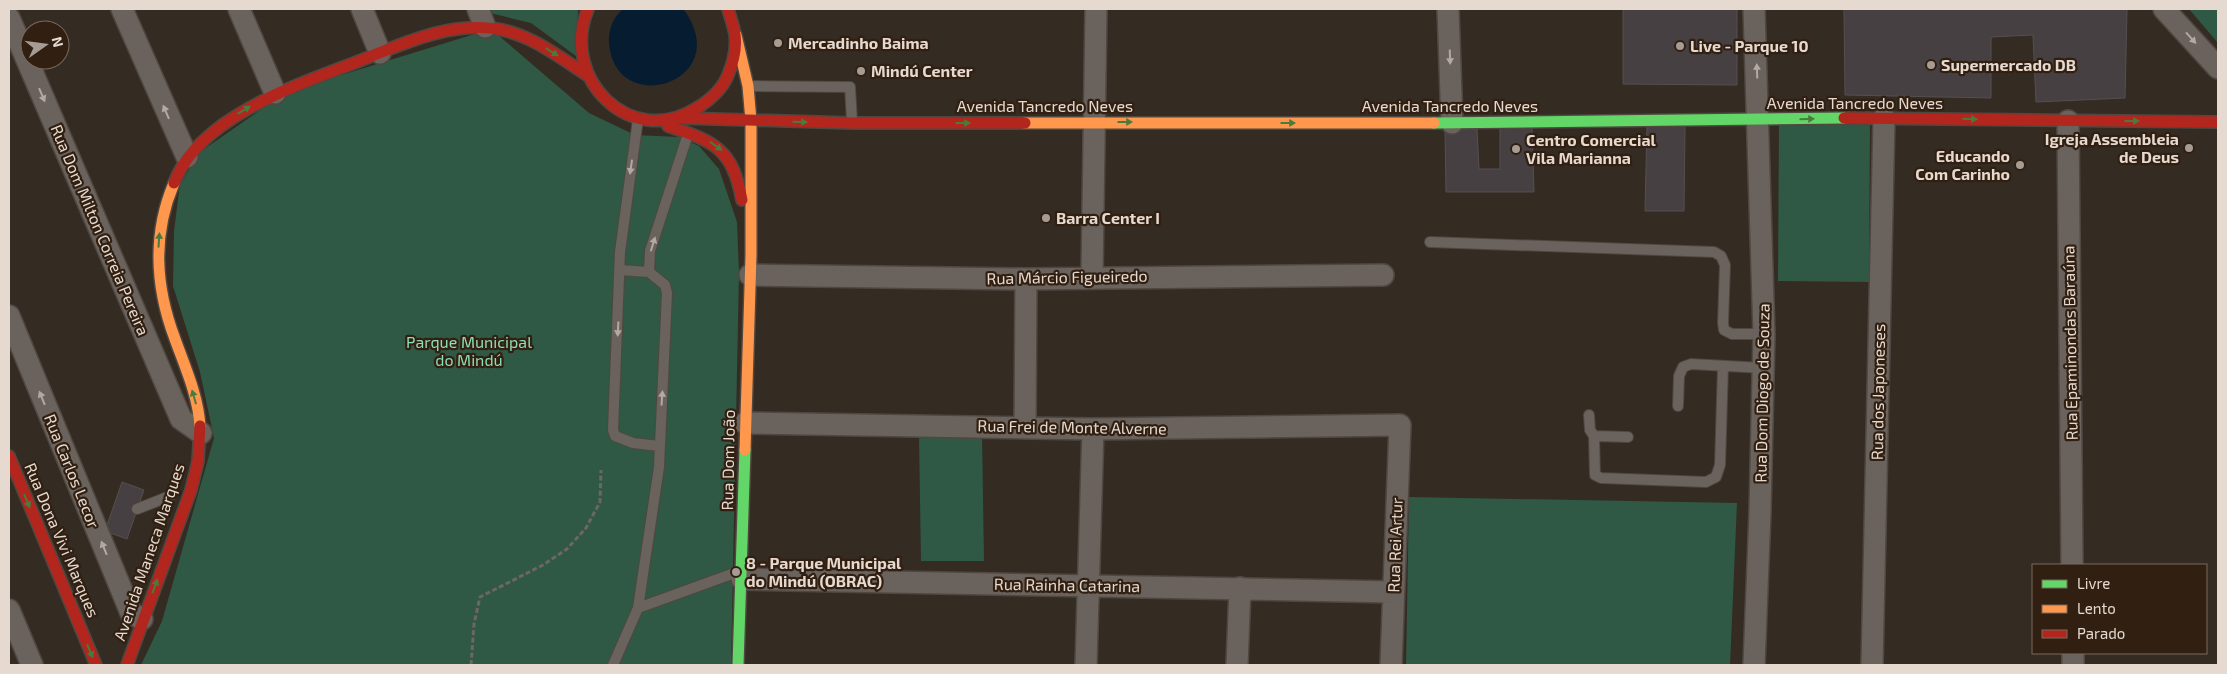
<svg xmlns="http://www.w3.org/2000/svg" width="2227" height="674" font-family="'Exo 2',sans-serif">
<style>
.green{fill:#2f5944}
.water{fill:#061c30}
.building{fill:#464043;stroke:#554f50}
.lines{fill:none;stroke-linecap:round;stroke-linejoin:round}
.lane-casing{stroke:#4f4740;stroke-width:12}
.street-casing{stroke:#4f4740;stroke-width:24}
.fast-casing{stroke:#4f4740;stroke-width:14}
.slow-casing{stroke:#4f4740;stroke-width:14}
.jam-casing{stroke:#4f4740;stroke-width:14}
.path{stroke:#6d6661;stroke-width:3;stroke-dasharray:5 2.5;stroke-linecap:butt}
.lane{stroke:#6a625c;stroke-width:10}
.street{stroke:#6a625c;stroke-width:21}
.fast{stroke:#63d668;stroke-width:11}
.slow{stroke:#ff974d;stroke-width:11}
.jam{stroke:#b3261e;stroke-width:11}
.oneway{fill:#b4a9a2}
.oneway2{fill:#4a7b3d}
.poi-dot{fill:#a79c93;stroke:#312012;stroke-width:2}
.labels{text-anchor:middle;stroke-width:4.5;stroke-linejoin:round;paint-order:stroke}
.poi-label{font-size:16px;font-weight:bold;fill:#e5d9d0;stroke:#312012;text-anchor:start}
.street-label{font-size:16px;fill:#e5d9d0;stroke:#312012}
.park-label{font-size:16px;fill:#8cdeb6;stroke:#312012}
</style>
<rect width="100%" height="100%" fill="#342b23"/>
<path class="green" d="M496,9H578L576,56L531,23L486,12Z
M2189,9H2218V43Z
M491,29L589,113L635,135L679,137L699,146L719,169L737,222L739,273L731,665H141L162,621L214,438L200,372L173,286L174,231L180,184L200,152L286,92Z
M1779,121H1870L1869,282L1778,281Z
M982,435L984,561H921L919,436Z
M1409,497L1737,503L1730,665H1406Z"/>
<path class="water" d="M623,9L684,10C736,82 615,120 609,43C608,31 613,17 623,9Z"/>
<path class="building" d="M1623,9H1737V85L1623,84Z
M1844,9H2127L2125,98L2036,102L2033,35L1991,37V98L1845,95Z
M1647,125L1685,126L1684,211H1645Z
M1500,128H1532L1534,192H1446L1445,129H1477L1479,169H1500Z
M122,482L144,490L127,539L105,531Z"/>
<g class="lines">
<g class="lane-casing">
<path id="lane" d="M749,86L850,87L852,122
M638,119L620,252L613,430L615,436L633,443L659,446
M1430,242L1714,252L1721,256L1725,265L1723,323L1724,330L1732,334H1764
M619,270L649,272
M1678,406L1679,376L1683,367L1691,364L1763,368
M1589,415L1590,430L1594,436L1595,475L1601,478L1706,482L1716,477L1720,465L1723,366
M1594,436L1628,437
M137,509L170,496
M638,608L740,571
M613,665L638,608L659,467L667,293L665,285L649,272L650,251L688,134"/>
</g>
<g class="street-casing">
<path id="street" d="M122,9L187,157
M239,9L275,93
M362,9L380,53
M478,9L485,27
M1448,9L1452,123
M2164,9L2218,68
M9,18L181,419L201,433
M2068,121L2072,565
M750,275L1026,279L1383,275
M1092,277L1096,9
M9,316L131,613L142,619
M745,423L1093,429L1400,425L1391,665
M1025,427L1026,279
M742,579L1393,592
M9,610L32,665
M2073,653V665
M1086,665L1093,429
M1237,665L1240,588
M1754,665L1760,512L1764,334L1754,9
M1872,665L1884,118"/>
</g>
<g class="fast-casing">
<path id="fast" d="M1434,123L1844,118
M738,665L745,450"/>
</g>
<g class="slow-casing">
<path id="slow" d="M736,35L748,86L751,121V255L745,450
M1025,123H1434
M174,183C152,235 155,286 175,339C185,367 198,395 200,426"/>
</g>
<g class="jam-casing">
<path id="jam" d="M588,9C559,79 631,150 697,108C710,100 722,90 728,75C733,63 737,49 735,35C734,26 730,17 728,9
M681,118L852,123H1025
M1844,118L2218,122
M668,126C715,142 732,148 742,200
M174,183C184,158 200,142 221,126C261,97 309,80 354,63C398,46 448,21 497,29C530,34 559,57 587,75
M9,456L96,665
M127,665L191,490L198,461L200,426"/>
</g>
<path class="path" d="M471,665L474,624L480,597L543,565L567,549L586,528L600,502L601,470"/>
<use href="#lane" class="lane"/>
<use href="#street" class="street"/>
<use href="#fast" class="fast"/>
<use href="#slow" class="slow"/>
<use href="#jam" class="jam"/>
</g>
<defs><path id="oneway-solid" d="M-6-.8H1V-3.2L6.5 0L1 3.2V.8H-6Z" transform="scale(1.25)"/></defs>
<g class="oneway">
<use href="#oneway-solid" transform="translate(2191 38) rotate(48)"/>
<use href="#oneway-solid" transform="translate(1450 57) rotate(88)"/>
<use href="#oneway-solid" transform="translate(1757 71) rotate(-92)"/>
<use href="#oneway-solid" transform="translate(42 95) rotate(67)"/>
<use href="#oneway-solid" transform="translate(166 112) rotate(-113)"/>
<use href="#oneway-solid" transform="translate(631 167) rotate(98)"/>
<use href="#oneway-solid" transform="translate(653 244) rotate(-73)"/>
<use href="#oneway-solid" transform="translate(618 329) rotate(93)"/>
<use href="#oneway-solid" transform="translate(42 398) rotate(-112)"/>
<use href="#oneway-solid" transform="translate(662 398) rotate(-86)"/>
<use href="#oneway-solid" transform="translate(104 548) rotate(-112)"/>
</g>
<g class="oneway2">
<use href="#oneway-solid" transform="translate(552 52) rotate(32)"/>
<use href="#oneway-solid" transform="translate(244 110) rotate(-31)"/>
<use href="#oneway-solid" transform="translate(1807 119) rotate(-1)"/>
<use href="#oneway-solid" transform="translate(1970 119) rotate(1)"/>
<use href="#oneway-solid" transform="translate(2132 121)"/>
<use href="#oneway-solid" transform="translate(800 122) rotate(1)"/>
<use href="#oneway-solid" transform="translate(1125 122)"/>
<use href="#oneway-solid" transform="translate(963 123)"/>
<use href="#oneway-solid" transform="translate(1288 123)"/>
<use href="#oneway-solid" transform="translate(716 146) rotate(35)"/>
<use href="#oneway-solid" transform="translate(159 240) rotate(-86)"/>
<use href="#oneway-solid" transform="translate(194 397) rotate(-106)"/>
<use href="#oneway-solid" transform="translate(27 501) rotate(67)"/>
<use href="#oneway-solid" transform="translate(155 586) rotate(-70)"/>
<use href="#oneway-solid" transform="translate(90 651) rotate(67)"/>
</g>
<g class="poi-dot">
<circle cx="778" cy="43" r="5"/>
<circle cx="1680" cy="46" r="5"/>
<circle cx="1931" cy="65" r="5"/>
<circle cx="861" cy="71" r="5"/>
<circle cx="2189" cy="148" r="5"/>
<circle cx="1516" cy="149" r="5"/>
<circle cx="2020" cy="165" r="5"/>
<circle cx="1046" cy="218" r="5"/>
<circle cx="736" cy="572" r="5"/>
</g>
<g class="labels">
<g class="poi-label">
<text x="788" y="49">Mercadinho Baima</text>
<text x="1690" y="52">Live - Parque 10</text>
<text x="1941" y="71">Supermercado DB</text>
<text x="871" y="77">Mindú Center</text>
<text x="2179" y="145" text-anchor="end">Igreja Assembleia<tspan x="2179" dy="18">de Deus</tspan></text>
<text x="1526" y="146">Centro Comercial<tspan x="1526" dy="18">Vila Marianna</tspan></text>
<text x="2010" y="162" text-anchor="end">Educando<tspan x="2010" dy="18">Com Carinho</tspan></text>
<text x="1056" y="224">Barra Center I</text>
<text x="746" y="569">8 - Parque Municipal<tspan x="746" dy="18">do Mindú (OBRAC)</tspan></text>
</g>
<g class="street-label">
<text x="1855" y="109">Avenida Tancredo Neves</text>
<text x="1045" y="112">Avenida Tancredo Neves</text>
<text x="1450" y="112">Avenida Tancredo Neves</text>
<text transform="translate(100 230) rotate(67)" y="6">Rua Dom Milton Correia Pereira</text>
<text transform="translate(1067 277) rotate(-1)" y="6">Rua Márcio Figueiredo</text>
<text transform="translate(2070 343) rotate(-91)" y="6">Rua Epaminondas Baraúna</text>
<text transform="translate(1878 392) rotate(-89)" y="6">Rua dos Japoneses</text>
<text transform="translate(1762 393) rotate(-89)" y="6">Rua Dom Diogo de Souza</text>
<text transform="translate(1072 427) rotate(1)" y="6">Rua Frei de Monte Alverne</text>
<text transform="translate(728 460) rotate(-89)" y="6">Rua Dom João</text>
<text transform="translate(72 471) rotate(68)" y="6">Rua Carlos Lecor</text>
<text transform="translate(62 540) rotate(67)" y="6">Rua Dona Vivi Marques</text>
<text transform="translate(1395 545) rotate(-88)" y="6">Rua Rei Artur</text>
<text transform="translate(149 552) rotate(-71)" y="6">Avenida Maneca Marques</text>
<text transform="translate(1067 585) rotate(1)" y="6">Rua Rainha Catarina</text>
</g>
<g class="park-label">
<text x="469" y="348">Parque Municipal<tspan x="469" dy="18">do Mindú</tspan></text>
</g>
</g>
<rect width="2227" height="674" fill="none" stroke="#e5d9d0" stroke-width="20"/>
<rect x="2032" y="564" width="175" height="90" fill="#312012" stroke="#796a5e"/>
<rect x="2042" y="580" width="25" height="8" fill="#63d668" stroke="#796a5e"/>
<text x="2077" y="589" font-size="15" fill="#e5d9d0">Livre</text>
<rect x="2042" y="605" width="25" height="8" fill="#ff974d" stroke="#796a5e"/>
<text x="2077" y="614" font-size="15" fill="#e5d9d0">Lento</text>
<rect x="2042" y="630" width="25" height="8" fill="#b3261e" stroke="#796a5e"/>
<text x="2077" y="639" font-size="15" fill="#e5d9d0">Parado</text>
<g transform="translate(45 45) rotate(76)"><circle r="24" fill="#312012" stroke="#796a5e"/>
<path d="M0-4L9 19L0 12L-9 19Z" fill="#a79c93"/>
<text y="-8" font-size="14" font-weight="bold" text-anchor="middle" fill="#e5d9d0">N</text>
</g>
</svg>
